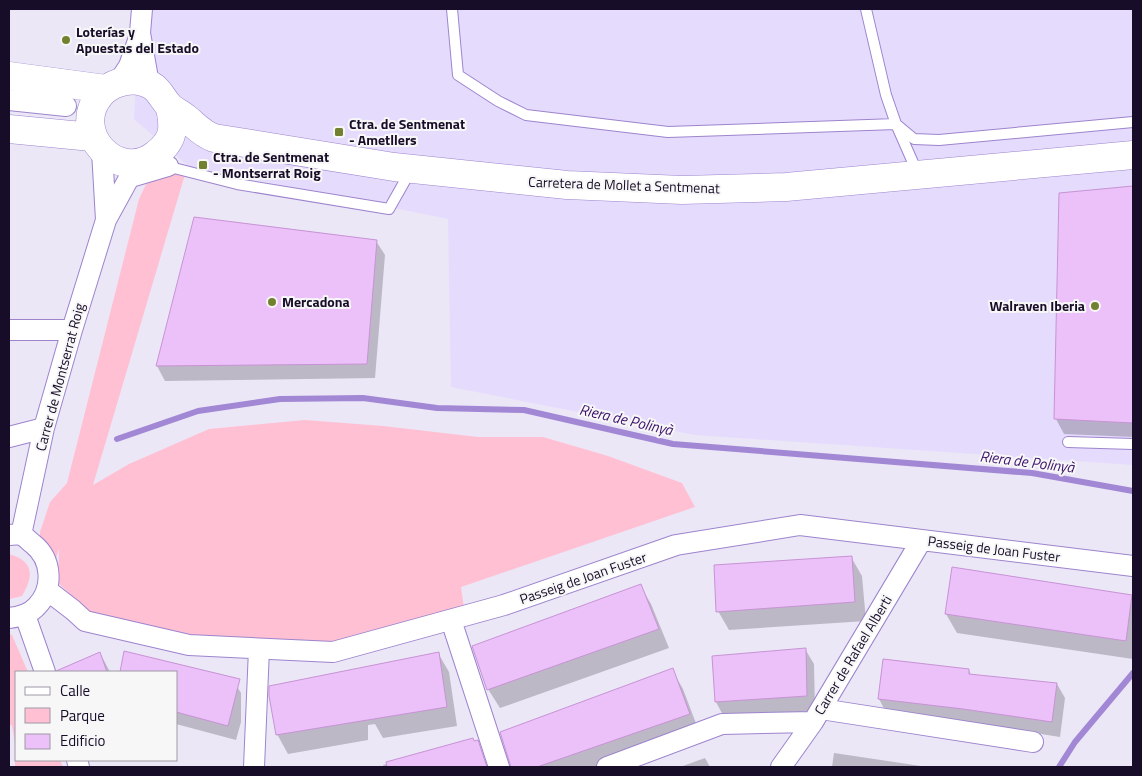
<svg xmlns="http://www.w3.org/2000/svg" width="1142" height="776" font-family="'Titillium Web',sans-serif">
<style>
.built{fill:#e5dbfd}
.green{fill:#ffc0d3}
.shadow{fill:#0003}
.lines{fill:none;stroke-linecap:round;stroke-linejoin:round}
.stream{stroke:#a288d4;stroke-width:6}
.building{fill:#ecc0f8;stroke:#c793d5}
.lane-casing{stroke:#9d84cd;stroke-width:12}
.street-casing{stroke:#9d84cd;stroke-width:22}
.secondary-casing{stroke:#9d84cd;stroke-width:29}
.lane{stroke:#fff;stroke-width:10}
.street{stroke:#fff;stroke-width:20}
.secondary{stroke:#fff;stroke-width:28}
.poi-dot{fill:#72812f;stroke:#f7f7f7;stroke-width:2}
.labels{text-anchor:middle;stroke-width:4;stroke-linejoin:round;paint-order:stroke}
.poi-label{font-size:14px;font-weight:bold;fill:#180d29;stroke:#f7f7f7;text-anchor:start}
.street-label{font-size:14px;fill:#180d29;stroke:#f7f7f7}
.water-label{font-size:15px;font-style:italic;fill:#3b106b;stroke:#f7f7f7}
</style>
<rect width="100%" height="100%" fill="#ebe7f7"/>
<path class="built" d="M140,9H1133V465L695,435L451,387L448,219L188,166L134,119Z"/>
<path class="green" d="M186,171L93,485L129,464L209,429L305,420L383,426L478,437H543L608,456L682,483L695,507L461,587L464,608L365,632L332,645L189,636L91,613L58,583L59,549L50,576L39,549L40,532L50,502L67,483L139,199L148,180Z
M9,554C34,561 34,576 22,596L10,599Z
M9,634L12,635L28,672H16V760H60L63,767H15V742L12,726L9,724Z"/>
<path class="shadow" d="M1133,188V437L1064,434L1056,419L1060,194Z
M195,219L376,241L385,255L375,378L165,381L157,366Z
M851,557L862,576L866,621L729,630L718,611Z
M640,585L651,604L669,648L500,708L486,686Z
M1131,596L1133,600V659L957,633L946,614Z
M805,649L814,664L815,711L724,717L716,702Z
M100,653L110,672H66L65,669Z
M125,653L232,678L241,693V722L236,740L176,724V672H121Z
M438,653L449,672L457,726L383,738L375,724L368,725V740L288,754L277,734Z
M672,670L683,689L700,734L603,767H516L504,731Z
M969,670L971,675L1057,684L1065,698L1060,737L972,723L887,714L879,699Z
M472,740L480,754L485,767H384L383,765Z
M834,753L921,766L922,767H832Z
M705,758L710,767H680Z"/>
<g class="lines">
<path class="stream" d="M117,439L198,411L280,399L363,398L437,408L524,410L673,444L1032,473L1133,491
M1059,767L1075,742L1133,673"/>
</g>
<path class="building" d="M1133,186V423L1054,419L1059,193Z
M194,217L377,240L367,364L156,366Z
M852,556L855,602L716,612L714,565Z
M952,567L1132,595L1126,641L945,614Z
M641,584L659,629L487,690L472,646Z
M806,648L807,696L715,702L712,656Z
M124,651L240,679L228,726L176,712V672H120Z
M100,652L107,672H57L56,671Z
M439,652L447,707L276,735L269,696V686Z
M883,659L969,669V674L1057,683L1052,722L963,709L878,699Z
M673,668L690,714L537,767H511L500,732Z
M473,738L474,741L478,740L487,767H387L386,762Z"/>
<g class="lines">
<g class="lane-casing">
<path id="lane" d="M452,9L458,75L498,101L526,115L668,132L896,124L914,139L939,140L1133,122
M866,9L886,95L896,124L918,174
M166,166L237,184L389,209L411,170
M1068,442L1133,444"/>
</g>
<g class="street-casing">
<path id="street" d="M142,9L140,33L149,84
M118,83L129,66L140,35
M9,100L66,106
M102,151L106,220
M131,177L168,166
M9,330H72
M9,437L44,428
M9,535C12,535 17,534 21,535C25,536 29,541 33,544C52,559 54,588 37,606C30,614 19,617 9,618
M21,535L44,428L72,330L106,220L129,178L141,162
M47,590L73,610L85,621L189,645L333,652L504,605L676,545L800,525L1133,566
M25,615L45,672
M451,620L499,767
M821,709L1033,742
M77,760L79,767
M254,767L259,649
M607,767L722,724L813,722
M781,767L813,722L921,541"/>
</g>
<g class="secondary-casing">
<path id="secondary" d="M9,76L106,89
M170,107C171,114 173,122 172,130C171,140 164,148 156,154C118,185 68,131 101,94C110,84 125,79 139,81C159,85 159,95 170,107C175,111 181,114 186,118C195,125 202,134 214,138L394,167L567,185L682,190L786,187L1133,155
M9,129L92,137"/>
</g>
<use href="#lane" class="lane"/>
<use href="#street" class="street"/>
<use href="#secondary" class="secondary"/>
</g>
<g class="poi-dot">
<circle cx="66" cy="40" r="5"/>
<rect x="334" y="127" width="10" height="10" rx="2.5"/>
<rect x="198" y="160" width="10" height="10" rx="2.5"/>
<circle cx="272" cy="302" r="5"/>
<circle cx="1095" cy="306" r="5"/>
</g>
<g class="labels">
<g class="poi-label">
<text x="76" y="37">Loterías y<tspan x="76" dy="16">Apuestas del Estado</tspan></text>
<text x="349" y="129">Ctra. de Sentmenat<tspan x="349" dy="16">- Ametllers</tspan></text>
<text x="213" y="162">Ctra. de Sentmenat<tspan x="213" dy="16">- Montserrat Roig</tspan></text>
<text x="282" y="307">Mercadona</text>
<text x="1085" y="311" text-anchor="end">Walraven Iberia</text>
</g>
<g class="street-label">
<text transform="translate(624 185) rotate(2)" y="5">Carretera de Mollet a Sentmenat</text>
<text transform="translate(60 377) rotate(-75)" y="5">Carrer de Montserrat Roig</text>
<text transform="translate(994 549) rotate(7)" y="5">Passeig de Joan Fuster</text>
<text transform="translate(583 578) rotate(-19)" y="5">Passeig de Joan Fuster</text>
<text transform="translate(853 655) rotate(-59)" y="5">Carrer de Rafael Alberti</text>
</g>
<g class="water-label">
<text transform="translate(626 420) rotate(13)" y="5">Riera de Polinyà</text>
<text transform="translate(1027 462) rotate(7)" y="5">Riera de Polinyà</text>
</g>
</g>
<rect width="1142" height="776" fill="none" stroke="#180d29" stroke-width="20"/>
<rect x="15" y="671" width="162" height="90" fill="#f7f7f7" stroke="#9e99a5"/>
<rect x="25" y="687" width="25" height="8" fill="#ffffff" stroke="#9e99a5"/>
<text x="60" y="696" font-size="15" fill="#180d29">Calle</text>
<rect x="25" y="708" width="25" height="15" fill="#ffc0d3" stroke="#9e99a5"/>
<text x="60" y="721" font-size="15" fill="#180d29">Parque</text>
<rect x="25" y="734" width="25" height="15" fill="#ecc0f8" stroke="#9e99a5"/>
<text x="60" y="746" font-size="15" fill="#180d29">Edificio</text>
</svg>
